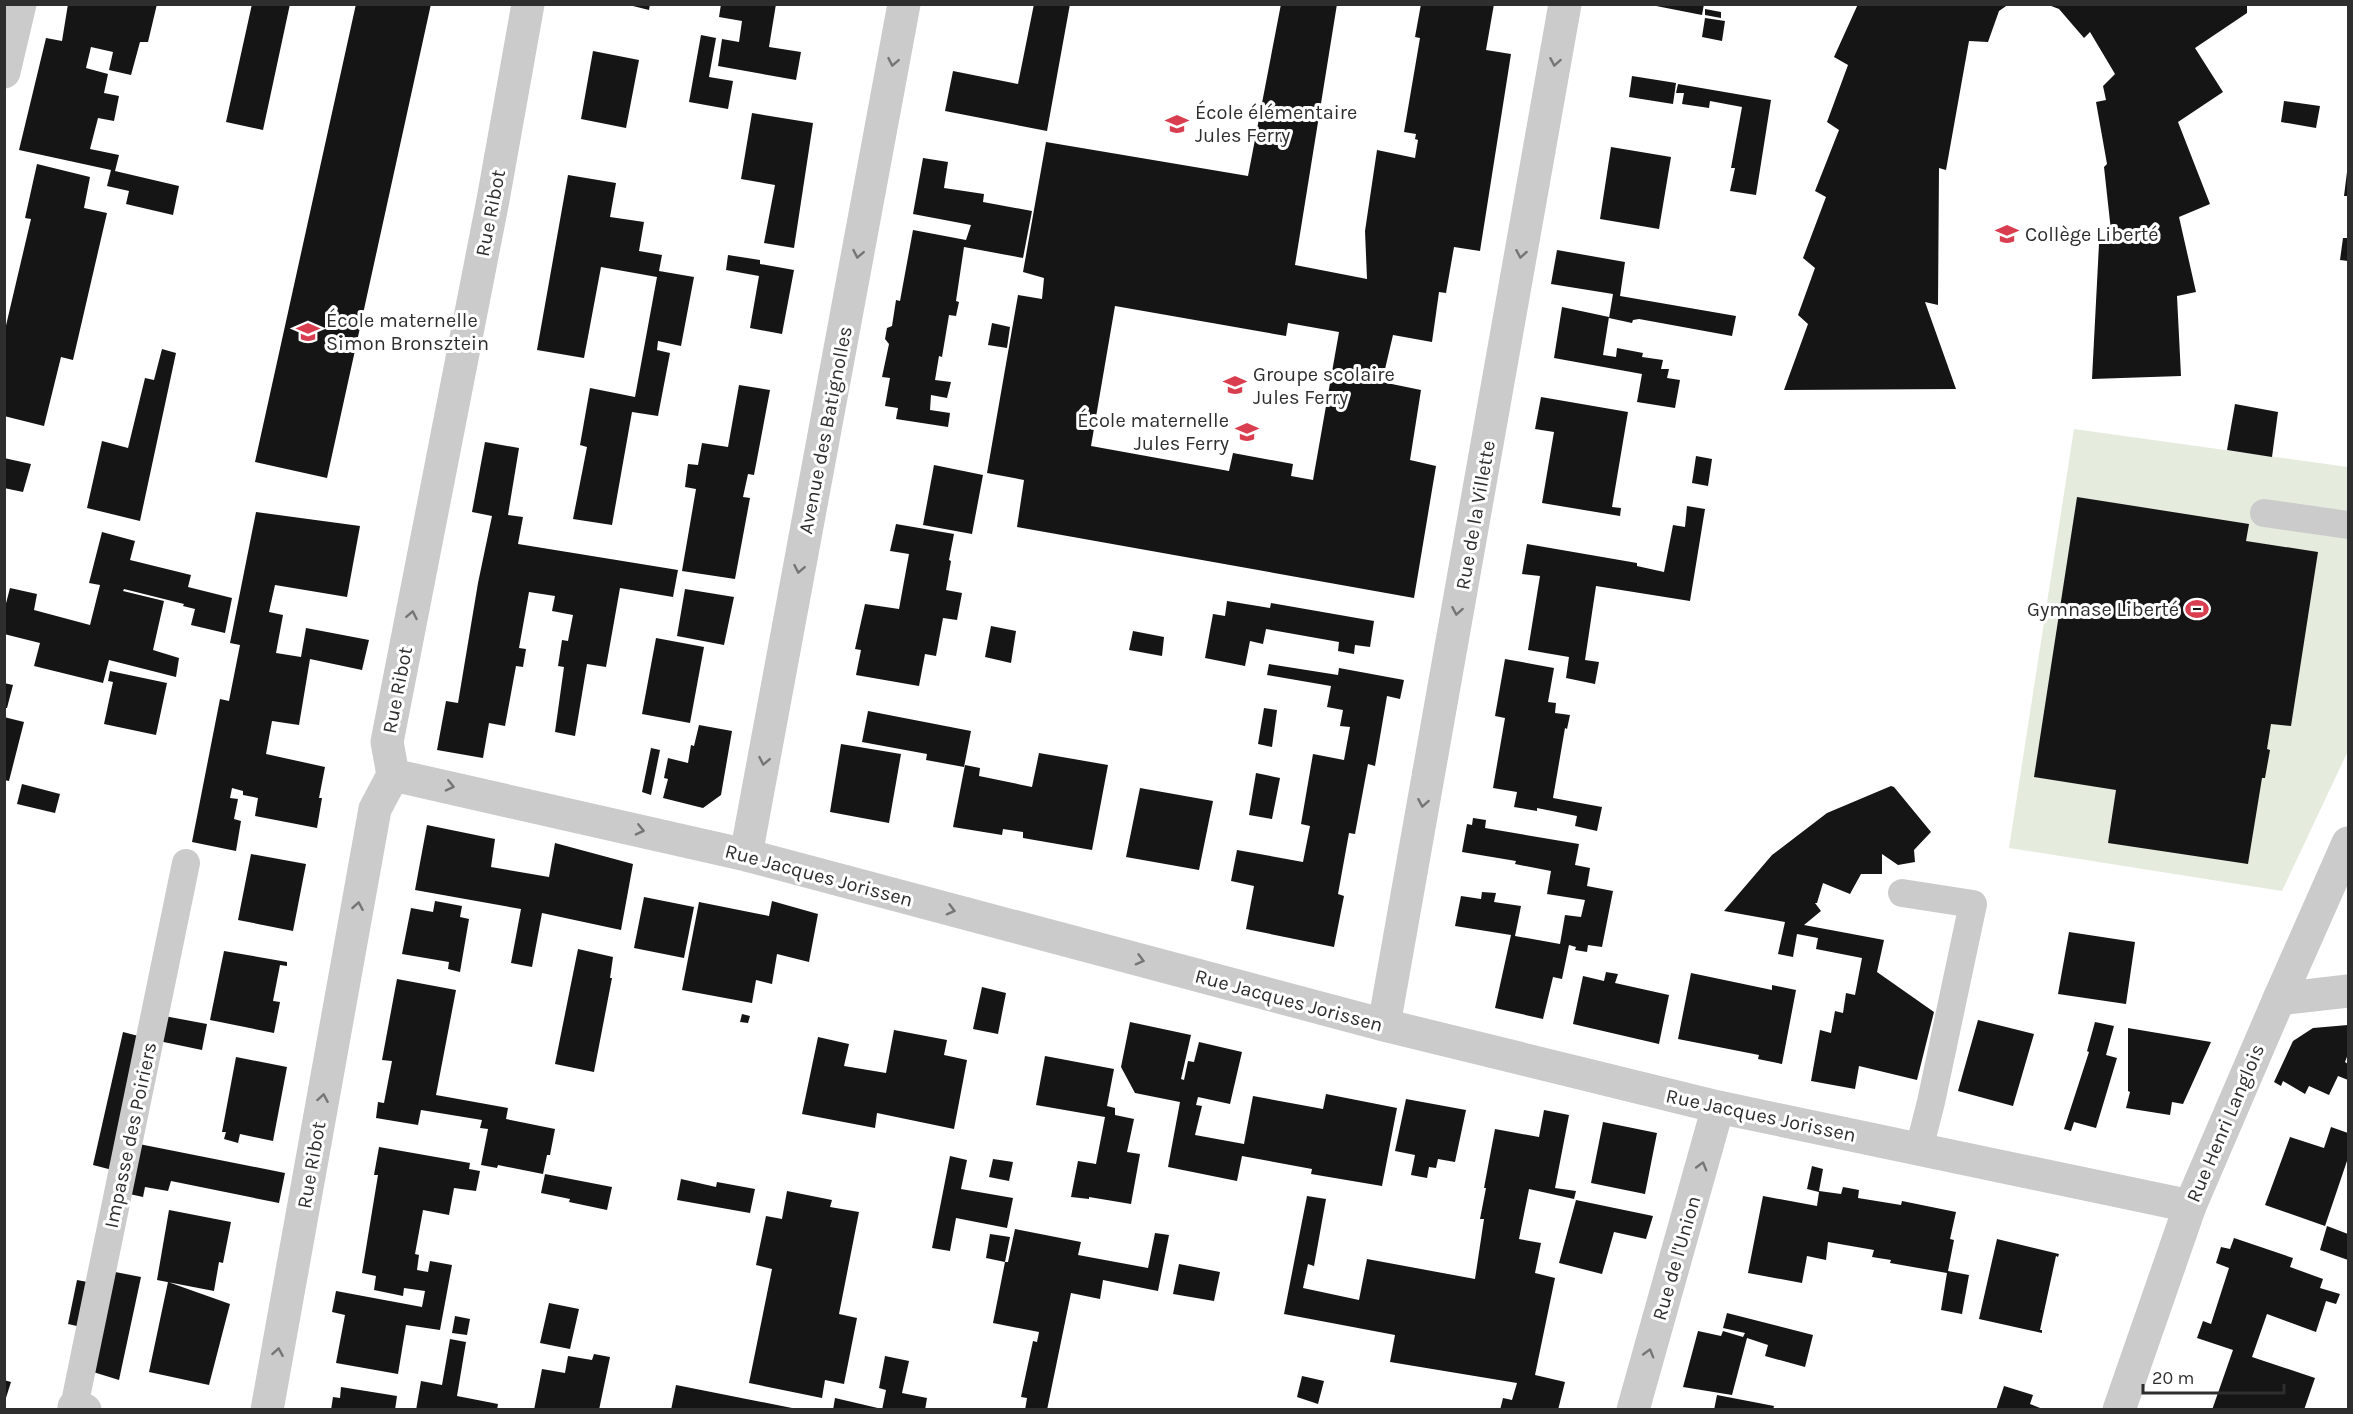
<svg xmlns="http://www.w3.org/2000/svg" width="2353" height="1414" font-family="Karla,sans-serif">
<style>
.green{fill:#e5ebdd}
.building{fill:#151515;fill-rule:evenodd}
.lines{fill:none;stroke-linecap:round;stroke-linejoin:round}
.service{stroke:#cbcbcb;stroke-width:28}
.minor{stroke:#cbcbcb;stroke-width:33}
.tertiary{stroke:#cbcbcb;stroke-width:33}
.oneway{stroke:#757575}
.labels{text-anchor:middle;stroke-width:6;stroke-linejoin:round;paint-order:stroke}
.poi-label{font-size:20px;fill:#2e2e2e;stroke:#fff;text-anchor:start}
.street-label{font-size:20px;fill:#2e2e2e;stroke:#fff}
</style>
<rect width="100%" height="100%" fill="#fff"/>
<path class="green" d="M2074,429L2348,467V751L2282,891L2009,848Z"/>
<path class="building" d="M68,4H157L148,42H140L131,75L109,70L113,52L91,47L86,68L108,74L104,93L119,96L114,121L98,118L90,149L119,155L115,171L179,186L173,215L126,204L129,191L107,186L111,170L19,150L46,38L62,41Z
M252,4H290L263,130L226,122Z
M356,4H431L327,478L255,462Z
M625,4H650L649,10Z
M721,4H776L769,47L801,52L796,80L718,66L722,39L739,42L742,21L719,17Z
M1034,4H1070L1047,131L945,111L953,71L1018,84Z
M1281,4H1337L1295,265L1367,279L1365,231L1377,150L1415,158L1418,140L1415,139L1416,134L1404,132L1420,38L1415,37L1421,4H1494L1486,50L1511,54L1480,251L1454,247L1446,293L1439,292L1432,342L1393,335L1382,382L1421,390L1410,460L1436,466L1414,598L1017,527L1024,480L987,473L1018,295L1042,299L1044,278L1023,272L1046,142L1248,176ZM1115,306L1286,336L1288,323L1339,332L1313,480L1291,476L1293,464L1233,453L1229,471L1091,446Z
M1646,4H1704L1702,15Z
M1858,4H2009L1999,11L1988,42L1969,41L1946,170L1939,168L1938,305L1925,302L1956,389L1784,390L1808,324L1798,315L1815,268L1803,258L1826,197L1815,191L1839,130L1827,122L1848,65L1834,57Z
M2046,4H2247V13L2195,48L2223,92L2178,122L2210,204L2179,217L2196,292L2177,296L2181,376L2092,379L2099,244L2112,240L2104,167L2107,164L2096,102L2106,100L2103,86L2115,74L2090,32L2084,38L2059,9Z
M1705,9L1721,12V18L1705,15Z
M1705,18L1725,21L1722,41L1702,37Z
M701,35L716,38L709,77L733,81L728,109L689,102Z
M593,51L639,60L626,128L581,119Z
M1632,76L1676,83L1673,104L1629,97Z
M1678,84L1771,100L1756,195L1730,191L1735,168H1731L1742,107L1710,101L1709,108L1682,104L1684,93H1676Z
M2284,101L2320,106L2316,128L2281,122Z
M752,113L813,123L794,248L764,243L775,185L741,179Z
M1611,147L1671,157L1659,229L1600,219Z
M923,158L948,162L944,188L984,194L983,202L1032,211L1023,258L964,247L956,301L959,302L956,316L949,315L942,357L939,356L935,380L951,382L947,398L931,395L930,410L950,413L948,427L896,419L898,408L885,406L890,378L882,377L889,344L885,339L887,328L892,326L896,300L900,301L913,230L966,240L971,225L913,214Z
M37,164L90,177L84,208L107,213L73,360L61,357L44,426L4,416V334L31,219L25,218Z
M2347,172H2348V196H2344Z
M568,175L616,183L610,217L644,222L639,251L662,255L659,271L694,277L681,346L658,341L657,350L670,353L658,416L632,412L612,525L573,519L587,447L580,445L590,388L635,397L657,277L601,267L584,358L537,350Z
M2343,238H2348V261L2340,260Z
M1557,250L1625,262L1620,296L1736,316L1732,336L1639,319L1633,320L1632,323L1609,318L1613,294L1551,284Z
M728,255L760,260V264L794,270L782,334L750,328L759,276L726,270Z
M1562,307L1609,317L1603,355L1616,357L1617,348L1643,353L1642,357L1663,360L1661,369H1669L1667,378L1680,380L1675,408L1637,402L1642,374L1554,358Z
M992,323L1010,327L1007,348L988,345Z
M162,349L176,353L140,521L87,508L102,441L128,448L145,378L154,380Z
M739,385L770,390L754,475L748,474L743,497L750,498L735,579L682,571L696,489L685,487L688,464L698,465L702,443L728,447Z
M1541,397L1628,412L1612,507L1621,508L1620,516L1542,503L1554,432L1535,429Z
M2235,404L2278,412L2272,457L2227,450Z
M485,442L519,448L508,515L523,517L518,544L678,570L673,597L620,588L606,667L587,664L575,736L555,732L564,667L558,666L562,640L568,641L573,615L552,611L555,596L529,592L519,648L526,649L523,667L516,666L505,726L489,723L483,758L437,750L446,701L458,703L478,583L492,516L472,512Z
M1696,456L1712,459L1708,486L1692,483Z
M4,458L31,464L23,492L4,488Z
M934,465L983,475L972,534L923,525Z
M2077,497L2249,524L2246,541L2318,552L2291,726L2271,724L2267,749L2270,750L2265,778H2262L2248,864L2108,843L2116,790L2034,777Z
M1687,506L1705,509L1690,601L1596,586L1585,660L1599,662L1595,684L1566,678L1569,657L1528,650L1540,576L1522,574L1527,544L1637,563V566L1664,572L1673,525L1685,527Z
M256,512L360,526L347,597L275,585L269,612L283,615L276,653L301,657L306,628L369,640L362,670L310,659L299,725L272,721L266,754L325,767L319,798H322L317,828L255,816L258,798L243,795V791L232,788L230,798L238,799L234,819L241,821L236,851L192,842L220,699L229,701L240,645L230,643Z
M896,524L954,534L949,560L951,561L946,590L962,593L957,620L943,618L936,656L925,654L919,686L856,675L861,650L855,649L865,604L899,609L909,554L890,551Z
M102,532L135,541L130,560L191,575L188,587L232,598L225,633L191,625L195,609L183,606L184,604L124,589L123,591L164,601L153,650L179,658L176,677L109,660L103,683L34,666L40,643L4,634V611L10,588L37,594L34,610L90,625L100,585L89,583Z
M685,589L734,597L724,645L677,636Z
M1227,601L1270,608L1271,603L1374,621L1370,647L1355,645L1354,654L1338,651L1339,642L1266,629L1263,644L1250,641L1245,666L1205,658L1213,614L1225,616Z
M991,626L1016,631L1011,663L985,657Z
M1133,631L1164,637L1162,656L1129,650Z
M656,638L704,647L690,723L642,714Z
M1505,659L1554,668L1548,702L1556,703L1555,713L1570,715L1567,729L1565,728L1553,798L1602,807L1597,831L1575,826L1577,816L1537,808V811L1514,807L1517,792L1493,788L1505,718L1495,716Z
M1269,664L1338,675L1339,668L1404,680L1400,699L1387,696L1375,766L1368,764L1355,834L1349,833L1338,894L1344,896L1334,947L1246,929L1254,886L1231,881L1237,850L1303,862L1310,826L1301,824L1313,754L1344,760L1350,727L1340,726L1343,710L1327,707L1331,686L1267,675Z
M110,671L167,683L156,735L104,724L113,682L108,681Z
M4,683L13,685L7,708H4Z
M1264,708L1277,710L1272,747L1258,744Z
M868,711L971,731L964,767L926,760L927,754L862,742Z
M4,717L24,722L9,781L4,780Z
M699,725L732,731L721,795L703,808L663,798L668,779L664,778L668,758L688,763L691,745L694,746Z
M841,744L901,754L889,823L830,812Z
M651,748L660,750L651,795L642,792Z
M1039,753L1108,765L1092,850L1023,838V832L1003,829L1002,835L953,827L965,765L980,768L979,776L1032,787Z
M1256,773L1280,778L1272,819L1249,815Z
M22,784L60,794L55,813L17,804Z
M1891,786L1894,787L1931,832L1914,850L1915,862L1898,865L1882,854V874H1861L1850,894L1823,883L1817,903H1815L1821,911L1804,925L1884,940L1877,972L1934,1012L1917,1080L1859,1066L1855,1089L1811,1081L1820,1030L1831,1033L1835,1011L1843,1013L1846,993L1855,995L1862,958L1816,949L1818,938L1797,934L1793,957L1778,954L1785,922L1724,911L1772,855L1827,813Z
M1140,788L1213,801L1199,870L1126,857Z
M1473,818L1486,820L1485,828L1579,844L1575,865L1590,868L1587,886L1613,891L1602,947L1588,945L1587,952L1575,950L1576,947L1569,945L1562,979L1553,977L1543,1019L1495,1008L1511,935L1455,926L1461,896L1481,899L1482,892L1496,893L1494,902L1521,906L1515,936L1560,944L1565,915L1581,917L1585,900L1547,894L1551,871L1515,864L1516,861L1462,852L1467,824L1472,825Z
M427,825L495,839L491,867L549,877L555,843L633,864L621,930L542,913L532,967L511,963L521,909L415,890Z
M251,854L306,864L293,931L238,920Z
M644,897L694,907L684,958L634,948Z
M435,901L462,906L460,917L469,919L460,972L448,969L449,962L402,954L411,908L433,912Z
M772,901L818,914L809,962L777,954L772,984L756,980L752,1003L682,990L699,902L769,916Z
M2069,932L2135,942L2126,1004L2058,994Z
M578,949L613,957L610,978H612L594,1072L555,1064Z
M224,951L287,962V966L280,965L273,1001L280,1002L274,1033L210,1020Z
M1606,972L1618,974L1615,983L1669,995L1659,1044L1573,1024L1583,976L1604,981Z
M1691,973L1772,990V985L1796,990L1782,1064L1758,1059L1759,1055L1678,1039Z
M397,979L456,990L436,1095L508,1108L506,1119L555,1129L550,1155H547L543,1174L498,1165L497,1168L481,1165L488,1129L480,1128L482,1120L421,1110L418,1125L376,1118L378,1102L384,1103L392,1061L382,1060Z
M982,987L1006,993L998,1034L973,1029Z
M742,1014L750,1016L748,1023L740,1022Z
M159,1015L207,1024L202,1050L154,1040Z
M1978,1020L2034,1034L2013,1106L1958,1091Z
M1130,1022L1191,1035L1181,1079L1184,1080L1188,1061L1194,1062L1199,1042L1242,1052L1230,1104L1198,1097L1196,1105L1202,1106L1195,1135L1244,1144L1253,1096L1323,1109L1326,1094L1397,1108L1382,1186L1311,1174L1312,1169L1242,1156L1237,1181L1168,1167L1180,1102L1135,1093L1121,1067Z
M2095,1022L2114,1026L2106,1055L2117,1058L2096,1128L2074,1122L2071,1131L2064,1129L2089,1052L2087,1051Z
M2348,1025V1054L2345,1062L2348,1064V1080L2338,1076L2329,1095L2309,1086L2305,1094L2283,1081L2281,1086L2274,1082L2293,1041L2313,1028Z
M2128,1028L2211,1042L2183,1104L2172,1102L2170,1115L2126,1108L2130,1092L2128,1091Z
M894,1030L947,1040L944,1055L967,1060L954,1129L877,1113L875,1128L802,1114L818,1037L849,1044L844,1066L886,1073Z
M123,1032L146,1038L120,1172L93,1165Z
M1045,1056L1114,1069L1107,1106L1115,1108V1115L1134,1119L1127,1152L1140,1154L1131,1204L1089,1197V1199L1071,1197L1078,1161L1096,1164L1105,1117L1036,1105Z
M236,1057L287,1067L273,1141L240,1134L238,1143L224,1139L226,1132H222Z
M1406,1099L1466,1110L1455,1162L1438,1159L1436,1168L1429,1167L1427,1178L1411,1175L1415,1155L1395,1151Z
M1544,1110L1569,1115L1555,1188L1576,1191L1574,1199L1529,1189L1519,1239L1541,1243L1535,1273L1555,1278L1535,1375L1565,1382L1558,1410H1500L1503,1398L1512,1400L1517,1383L1390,1362L1395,1335L1284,1314L1307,1196L1326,1199L1314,1266L1308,1264L1303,1288L1359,1300L1367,1259L1475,1279L1484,1219H1480L1486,1188H1484L1495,1129L1539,1137Z
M1603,1122L1657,1133L1645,1194L1591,1183Z
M2331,1127L2348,1133V1158L2325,1226L2265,1205L2290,1137L2324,1148Z
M134,1143L285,1173L279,1203L171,1181L168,1191L145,1187L143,1197L125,1193Z
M379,1147L470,1163L469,1169L480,1171L476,1191L454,1188L449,1215L423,1210L415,1254L419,1255L417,1270L428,1272L430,1261L452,1265L440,1330L406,1325L398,1374L336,1363L345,1315L332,1312L336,1291L422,1307L425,1291L404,1288L403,1296L374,1290L376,1276L362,1273L378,1175H374Z
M950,1156L967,1160L961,1189L1013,1198L1007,1228L956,1218L950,1251L932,1248Z
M993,1159L1013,1162L1009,1181L989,1177Z
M1812,1166L1823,1169L1819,1191L1841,1194L1843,1187L1859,1190L1858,1198L1901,1205L1902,1201L1956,1212L1950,1239L1954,1240L1948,1271L1969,1275L1962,1314L1941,1310L1947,1273L1890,1263L1891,1260L1872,1257L1874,1250L1828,1242L1826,1260L1807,1256L1802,1283L1748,1273L1763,1196L1817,1206L1819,1192L1807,1189Z
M545,1174L612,1187L607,1210L569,1202L570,1199L541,1193Z
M681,1179L716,1187L717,1182L755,1189L750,1213L677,1200Z
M787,1191L832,1200L830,1207L859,1212L839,1314L857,1318L844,1384L825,1380L822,1398L749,1383L772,1269L756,1265L766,1216L782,1219Z
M1576,1200L1653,1216L1646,1239L1614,1232L1602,1274L1559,1263Z
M169,1210L231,1222L223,1263L219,1262L214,1291L157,1280Z
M2327,1226L2348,1234V1260L2320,1250Z
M1015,1229L1081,1242L1078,1255L1148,1268L1155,1233L1169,1235L1158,1291L1103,1280L1100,1299L1071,1293L1047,1410H1025L1027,1398L1021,1397L1033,1341L1037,1342L1039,1332L993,1323L1005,1262L986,1258L990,1234L1010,1237L1005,1262H1008Z
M2234,1238L2293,1258L2290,1267L2323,1279L2320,1288L2340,1294L2336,1304L2326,1301L2316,1332L2267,1314L2252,1357L2315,1378L2304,1410H2212L2233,1350L2197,1338L2203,1321L2211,1324L2229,1268L2216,1263L2221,1247L2230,1249Z
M1997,1239L2059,1254L2058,1257L2056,1256L2040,1330H2042V1333L1979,1319Z
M1179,1264L1220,1272L1214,1301L1173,1294Z
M110,1271L141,1277L119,1380L90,1371Z
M77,1280L98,1284L90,1329L68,1324Z
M168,1282L230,1304L209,1385L149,1372Z
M549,1303L579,1309L570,1349L540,1343Z
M1727,1313L1813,1335L1805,1367L1765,1356L1768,1345L1747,1338L1732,1395L1683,1387L1698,1331L1721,1336L1723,1331L1743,1337L1745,1333L1723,1328Z
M455,1316L470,1319L467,1335L452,1333Z
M450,1339L466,1342L457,1396L498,1404L497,1410H416L421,1381L442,1385Z
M594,1354L610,1357L599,1410H534L542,1369L565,1373L568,1356L592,1360Z
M885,1356L909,1361L902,1393L927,1398L925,1410H882L886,1390L879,1388Z
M1302,1376L1324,1381L1318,1404L1297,1397Z
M4,1380L11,1382L5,1401H4Z
M676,1385L792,1408V1410H671Z
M2004,1386L2033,1395L2030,1404L2045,1410H1996Z
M341,1387L397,1396L395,1410H331L333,1397L340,1398Z
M1717,1395L1774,1406L1773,1410H1714Z
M835,1398L882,1409L881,1410H833Z"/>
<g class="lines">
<path class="service" d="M2264,513L2348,525
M1902,893L1973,904L1931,1102L1919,1149
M74,1407L186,863"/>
<path class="minor" d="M4,72L20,4
M393,775L746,855L1384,1025L1718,1107L2190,1206
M746,855L904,4
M2279,999L2348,991
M1384,1025L1565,4
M74,1410V1407L85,1410
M267,1410L375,809L393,775L387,742L493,200L528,4
M1633,1410L1718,1107"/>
<path class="tertiary" d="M2119,1410L2190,1206L2279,999L2348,843"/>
</g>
<defs><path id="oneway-chevron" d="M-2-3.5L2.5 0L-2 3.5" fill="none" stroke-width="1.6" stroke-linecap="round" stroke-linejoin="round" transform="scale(1.5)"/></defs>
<g class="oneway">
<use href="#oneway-chevron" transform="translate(893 62) rotate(101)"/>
<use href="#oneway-chevron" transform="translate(1555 62) rotate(100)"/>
<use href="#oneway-chevron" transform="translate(858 254) rotate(101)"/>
<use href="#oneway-chevron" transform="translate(1521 254) rotate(100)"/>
<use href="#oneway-chevron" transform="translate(799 569) rotate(101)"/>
<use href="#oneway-chevron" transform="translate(1457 611) rotate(100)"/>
<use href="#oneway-chevron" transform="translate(412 615) rotate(-79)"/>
<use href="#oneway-chevron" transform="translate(764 761) rotate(101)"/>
<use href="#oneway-chevron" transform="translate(450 786) rotate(13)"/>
<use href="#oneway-chevron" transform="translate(1423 803) rotate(100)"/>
<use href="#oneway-chevron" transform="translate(640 830) rotate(13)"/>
<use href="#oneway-chevron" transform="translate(358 906) rotate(-80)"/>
<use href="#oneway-chevron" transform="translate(951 910) rotate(15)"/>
<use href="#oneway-chevron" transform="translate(1140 960) rotate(15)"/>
<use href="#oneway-chevron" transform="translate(323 1098) rotate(-80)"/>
<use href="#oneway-chevron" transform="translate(1702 1166) rotate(-74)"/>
<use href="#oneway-chevron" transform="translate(278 1352) rotate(-80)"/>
<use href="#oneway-chevron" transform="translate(1649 1353) rotate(-74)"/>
</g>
<defs>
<g id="school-bare" transform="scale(1.8)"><path d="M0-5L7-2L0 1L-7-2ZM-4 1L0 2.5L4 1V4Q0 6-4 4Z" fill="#d83e4f" stroke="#fff" stroke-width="2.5" paint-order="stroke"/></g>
<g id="stadium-bare" transform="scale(1.8)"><path d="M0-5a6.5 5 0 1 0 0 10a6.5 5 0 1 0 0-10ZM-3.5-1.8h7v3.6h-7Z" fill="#d83e4f" stroke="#fff" stroke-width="2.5" paint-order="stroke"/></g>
</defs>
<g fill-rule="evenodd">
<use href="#school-bare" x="1177" y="124"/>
<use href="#school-bare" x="2007" y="234"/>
<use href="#school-bare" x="308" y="332"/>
<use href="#school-bare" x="1235" y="385"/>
<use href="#school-bare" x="1247" y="432"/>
<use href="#stadium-bare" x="2197" y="609"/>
</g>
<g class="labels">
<g class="poi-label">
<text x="1195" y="119">École élémentaire<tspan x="1195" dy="23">Jules Ferry</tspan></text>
<text x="2025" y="241">Collège Liberté</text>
<text x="326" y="327">École maternelle<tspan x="326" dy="23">Simon Bronsztein</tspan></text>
<text x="1253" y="381">Groupe scolaire<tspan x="1253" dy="23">Jules Ferry</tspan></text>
<text x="1229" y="427" text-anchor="end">École maternelle<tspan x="1229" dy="23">Jules Ferry</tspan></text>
<text x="2179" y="616" text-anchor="end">Gymnase Liberté</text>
</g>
<g class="street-label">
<text transform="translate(490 213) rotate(-79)" y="7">Rue Ribot</text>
<text transform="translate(825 430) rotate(-79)" y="7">Avenue des Batignolles</text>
<text transform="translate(1475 515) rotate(-80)" y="7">Rue de la Villette</text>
<text transform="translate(397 690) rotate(-79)" y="7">Rue Ribot</text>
<text transform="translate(819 875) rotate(15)" y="7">Rue Jacques Jorissen</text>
<text transform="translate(1289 1000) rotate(15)" y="7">Rue Jacques Jorissen</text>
<text transform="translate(1761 1115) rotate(12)" y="7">Rue Jacques Jorissen</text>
<text transform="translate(2225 1123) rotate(-67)" y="7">Rue Henri Langlois</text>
<text transform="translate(130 1135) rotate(-78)" y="7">Impasse des Poiriers</text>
<text transform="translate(311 1165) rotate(-80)" y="7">Rue Ribot</text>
<text transform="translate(1676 1258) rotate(-74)" y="7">Rue de l'Union</text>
</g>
</g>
<rect width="2353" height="1414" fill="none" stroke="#2e2e2e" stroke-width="12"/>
<path d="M2143 1384v9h141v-9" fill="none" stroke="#2e2e2e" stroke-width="3"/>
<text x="2152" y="1384" font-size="18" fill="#2e2e2e" stroke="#ffffff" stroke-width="4.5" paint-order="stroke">20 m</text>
</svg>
